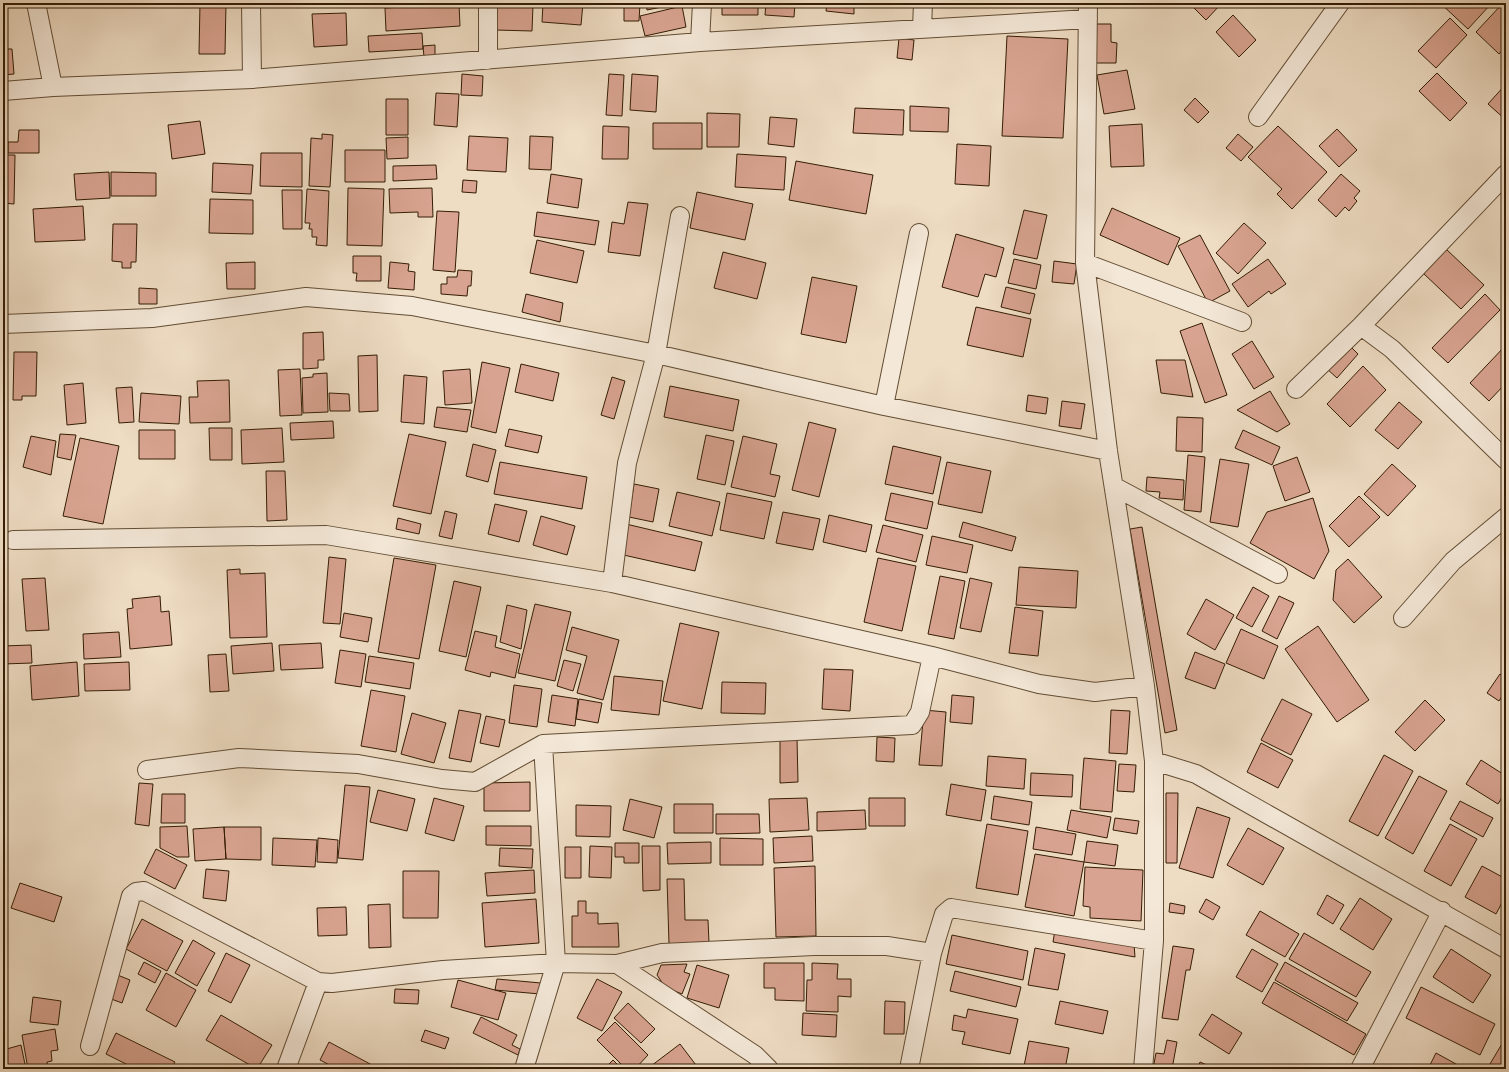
<svg xmlns="http://www.w3.org/2000/svg" width="1509" height="1072" font-family="Vollkorn,serif">
<style>
.building{fill:#d8a390;stroke:#341d04}
.lines{fill:none;stroke-linecap:round;stroke-linejoin:round}
.minor-casing{stroke:#624d34;stroke-width:20}
.minor{stroke:#f4e8d8;stroke-width:18}
</style>
<rect width="100%" height="100%" fill="#eedcc3"/>
<filter id="stains"><feTurbulence type="fractalNoise" baseFrequency=".005" numOctaves="4"/><feColorMatrix values="0 0 0 0 .2 0 0 0 0 .09 0 0 0 0 .02 0 0 0 .5 -.17"/></filter>
<radialGradient id="worn" r=".72"><stop offset=".6" stop-color="#630" stop-opacity="0"/><stop offset="1" stop-color="#630" stop-opacity=".3"/></radialGradient>
<path class="building" d="M200,3H226L225,54H199Z
M496,3L533,5L532,31L495,30Z
M543,3H583L581,25L542,22Z
M624,3H640L639,21H624Z
M646,3H681L647,10Z
M722,3H758V15H722Z
M766,3H795L794,17L765,15Z
M827,3H854V14L826,11Z
M1189,3H1222L1206,20Z
M1440,3H1488L1490,5L1468,29Z
M1503,3L1506,6V46L1499,54L1476,32Z
M459,4L460,26L386,31L385,8Z
M682,6L686,27L645,36L640,16Z
M346,13L347,45L314,47L312,14Z
M1233,15L1256,40L1239,57L1216,32Z
M1450,18L1467,35L1436,68L1418,51Z
M1096,24H1111V42L1117,43L1116,63H1096Z
M422,33L423,49L369,52L368,36Z
M1007,36L1068,39L1063,138L1002,136Z
M899,38L914,40L912,60L897,58Z
M435,45V56L424,57L423,46Z
M3,49H12L14,74L3,75Z
M1127,70L1135,109L1104,114L1097,75Z
M1437,73L1467,103L1450,121L1419,91Z
M462,74L483,76L482,96L461,95Z
M609,74L624,75L622,116L606,115Z
M632,74L658,76L656,112L630,110Z
M1506,84V120L1488,104Z
M436,93L459,94L457,127L434,125Z
M1195,98L1209,112L1198,123L1184,110Z
M386,99H408V135H386Z
M910,106L949,108L948,132L910,131Z
M855,108L904,110L903,135L853,133Z
M707,113L740,114L739,147H707Z
M770,117L797,119L794,147L768,144Z
M200,121L205,154L172,159L168,125Z
M653,123H702V149H653Z
M1142,124L1144,166L1111,167L1109,126Z
M603,126L629,127L628,159H602Z
M1278,126L1327,172L1292,209L1277,194L1282,189L1248,157Z
M1337,129L1357,150L1339,167L1319,146Z
M19,130H39V153H8V142H18Z
M322,134L333,135L330,187L309,186L311,138L322,139Z
M1238,134L1253,147L1241,161L1226,148Z
M469,136L508,138L506,172L467,170Z
M530,136L553,137L551,170L529,169Z
M408,137V158L387,159L386,138Z
M957,144L991,146L989,186L955,184Z
M345,150H385V182H345Z
M261,153H302V187L260,186Z
M737,154L786,157L784,190L735,187Z
M3,155H15L14,204L3,203Z
M796,161L873,175L866,214L789,200Z
M213,163L253,165L251,194L212,192Z
M436,165L437,179L393,181V166Z
M109,172L110,198L76,200L74,174Z
M111,172L156,173V196H111Z
M551,174L582,179L578,208L547,203Z
M1341,174L1360,191L1354,198L1357,201L1349,211L1345,207L1336,217L1318,200Z
M463,180L477,181L476,193L462,192Z
M348,188L384,189L382,246L347,245Z
M432,188L433,217H418V212L390,213L389,189Z
M307,189L329,191L327,246L316,245L317,237H312V229H309L310,223H305Z
M282,190H302V229H283Z
M697,192L753,204L745,240L690,228Z
M210,199L253,200V234L209,233Z
M628,202L648,204L640,256L608,252L612,222L624,224Z
M83,206L85,240L35,242L33,209Z
M1112,208L1180,238L1168,265L1100,235Z
M1024,210L1047,215L1037,259L1013,254Z
M437,211L459,212L455,272L433,270Z
M537,212L599,221L595,245L534,236Z
M1244,223L1266,243L1238,274L1216,253Z
M113,224H137L136,262H131V268H122V262L112,261Z
M956,234L1004,248L996,277L985,274L978,297L942,287Z
M1200,235L1230,291L1208,303L1178,246Z
M537,240L584,251L577,283L530,273Z
M1446,249L1484,285L1461,309L1423,273Z
M723,252L766,263L757,299L714,288Z
M353,256H381V281H356L357,273H353Z
M1014,259L1041,265L1036,289L1008,283Z
M1268,259L1286,284L1271,294L1269,291L1248,307L1232,284Z
M1054,261L1077,264L1074,284L1052,282Z
M255,262V289H227L226,263Z
M390,262L409,264L408,271L415,272L414,290L388,288Z
M458,270L472,271L471,286H468L467,296L441,294V284H447V277H457Z
M812,277L857,286L846,343L801,334Z
M1006,287L1035,294L1030,314L1001,307Z
M139,288L157,289V304H139Z
M526,294L563,303L560,322L522,312Z
M1485,294L1500,310L1448,363L1432,348Z
M976,307L1031,319L1023,357L967,345Z
M1202,323L1227,395L1205,403L1180,331Z
M323,332L324,360H318V368L303,369V333Z
M1252,341L1274,377L1254,389L1232,354Z
M1348,344L1358,354L1337,378L1326,368Z
M1506,345V383L1489,401L1470,383Z
M14,352H37L36,396H22V400H13Z
M377,355L378,411L359,412L358,356Z
M1156,360H1185L1193,397L1161,393Z
M482,362L510,368L496,433L471,427Z
M521,364L559,373L553,401L515,392Z
M1363,366L1386,390L1350,427L1327,404Z
M300,369L302,415L280,416L278,370Z
M470,369L472,403L445,405L443,371Z
M327,373L328,412L303,413L302,378L313,377V374Z
M404,375L427,377L424,424L401,422Z
M612,377L625,381L614,419L601,415Z
M229,380L230,422L190,423L189,397H198L197,381Z
M83,383L86,423L67,425L64,385Z
M670,386L739,400L733,431L664,417Z
M132,387L134,422L119,423L116,388Z
M1270,391L1290,424L1277,432L1237,410Z
M141,393L181,396L179,424L139,422Z
M329,393L349,394L350,411H330Z
M1028,395L1048,398L1046,414L1026,411Z
M1062,401L1085,404L1081,429L1059,426Z
M1399,402L1422,422L1398,449L1375,430Z
M437,407L471,410L467,432L434,427Z
M1177,417L1203,418L1202,452L1176,451Z
M333,421L334,438L291,440L290,423Z
M809,422L836,429L819,497L792,490Z
M209,428H232V460H210Z
M282,428L284,462L242,464L241,430Z
M509,429L542,436L538,453L505,446Z
M139,430H175V459H139Z
M1243,430L1280,447L1272,465L1235,448Z
M60,434L76,435L71,460L57,457Z
M409,434L446,442L431,514L393,506Z
M706,435L734,441L725,485L697,479Z
M31,436L56,441L51,475L23,467Z
M743,436L777,444L770,474L780,476L775,497L731,487Z
M80,438L119,446L103,524L63,516Z
M473,444L496,450L488,482L466,476Z
M893,446L941,457L933,494L885,484Z
M1188,455L1205,457L1201,512L1184,510Z
M1297,457L1310,492L1285,501L1273,466Z
M1220,459L1249,464L1238,527L1210,522Z
M500,462L587,477L582,509L494,494Z
M947,462L991,471L982,513L938,504Z
M1392,464L1416,486L1388,516L1364,494Z
M266,471H285L287,520L267,521Z
M1147,477L1184,480L1183,500L1159,498L1160,492L1146,491Z
M634,484L659,489L653,522L629,517Z
M677,492L720,502L712,536L669,526Z
M727,493L772,502L764,539L720,530Z
M891,493L933,502L927,529L885,520Z
M1359,496L1380,517L1349,547L1329,526Z
M1313,498L1329,551L1314,579L1250,543L1267,512Z
M495,504L527,511L519,542L488,534Z
M445,511L457,514L452,539L439,536Z
M783,512L820,519L813,550L776,543Z
M829,515L872,525L866,552L823,542Z
M541,516L575,526L567,555L533,545Z
M398,518L421,524L419,534L396,529Z
M963,522L1016,537L1012,551L959,537Z
M626,524L702,542L695,571L619,554Z
M883,525L923,535L916,562L876,552Z
M1142,527L1177,730L1165,733L1130,529Z
M932,536L973,545L967,573L926,565Z
M329,557L346,559L340,624L323,623Z
M394,558L436,565L419,659L378,652Z
M878,558L916,566L902,631L864,622Z
M1348,559L1382,597L1354,623L1333,600L1336,570Z
M1019,567L1078,571L1076,608L1016,605Z
M240,569V574L265,573L267,637L230,638L227,570Z
M940,576L965,581L954,639L928,634Z
M45,578L49,630L26,631L22,579Z
M970,578L992,583L981,632L960,628Z
M454,581L481,587L466,657L439,651Z
M1253,587L1269,596L1252,627L1236,618Z
M160,596L161,612L169,611L172,645L130,649L127,609L133,608L132,599Z
M1279,596L1294,603L1277,639L1262,631Z
M1206,599L1234,615L1215,650L1187,634Z
M535,604L571,612L555,681L518,673Z
M507,605L527,610L521,649L500,642Z
M1015,607L1043,611L1038,656L1009,653Z
M344,613L372,618L368,642L340,637Z
M680,623L719,632L702,709L663,701Z
M1318,626L1369,700L1337,722L1285,649Z
M572,627L619,640L603,700L577,693L587,656L566,650Z
M1241,629L1278,646L1264,679L1226,663Z
M475,631L497,636L495,647L520,654L515,678L491,672L490,677L465,670Z
M119,632L121,657L84,659L83,634Z
M272,643L274,671L233,674L231,646Z
M321,643L323,668L281,670L279,645Z
M31,645L32,663L3,664V646Z
M340,650L366,654L361,687L335,683Z
M1195,652L1225,664L1215,689L1185,678Z
M226,654L229,691L210,692L208,655Z
M369,656L414,663L410,689L365,682Z
M564,660L581,664L573,691L557,686Z
M77,662L79,696L32,700L30,666Z
M129,662L130,690L85,691L84,664Z
M824,669L853,670L850,711L822,709Z
M1500,674L1506,678V690L1499,701L1487,693Z
M614,676L663,681L659,715L611,710Z
M722,682L766,683L765,714L721,713Z
M514,685L542,689L537,727L509,723Z
M371,690L405,696L396,752L361,746Z
M552,695L578,699L575,726L548,722Z
M952,695L974,697L972,724L950,722Z
M579,699L602,703L598,723L576,719Z
M1282,699L1312,714L1291,755L1261,740Z
M1425,700L1445,720L1415,751L1395,732Z
M459,710L481,714L471,762L449,758Z
M924,710L946,712L942,766L919,765Z
M1111,710L1130,711L1127,754L1109,753Z
M412,713L446,723L434,763L401,754Z
M486,716L505,720L499,747L480,743Z
M877,737L895,738L894,762L876,761Z
M780,738H797L798,782L780,783Z
M1261,743L1293,760L1278,788L1247,772Z
M1384,755L1413,771L1378,836L1349,821Z
M988,756L1026,759L1024,789L986,786Z
M1084,758L1116,761L1112,812L1080,809Z
M1481,760L1506,776V791L1498,804L1466,784Z
M1119,764L1136,765L1134,792L1117,791Z
M1031,773L1073,775L1072,797L1030,795Z
M1419,776L1447,791L1413,854L1385,838Z
M530,782V811H484V783Z
M139,783L153,784L149,826L135,824Z
M951,784L986,790L981,821L946,815Z
M345,785L370,787L363,860L338,858Z
M378,790L415,799L407,831L370,822Z
M1166,793H1178L1177,863H1166Z
M162,794H185V823H161Z
M994,796L1032,802L1029,825L991,819Z
M434,798L464,806L454,841L425,833Z
M807,798L809,830L770,832L769,799Z
M869,798H905V826H869Z
M630,799L662,807L654,838L623,830Z
M1460,801L1493,818L1483,837L1450,819Z
M674,804H713V833H674Z
M576,805L611,806L610,837L576,836Z
M1197,807L1230,818L1213,878L1179,868Z
M865,810L866,829L817,831V812Z
M1071,810L1111,817L1107,838L1067,830Z
M716,814H759L760,833L716,834Z
M1115,818L1139,821L1137,834L1113,830Z
M987,824L1028,831L1018,895L976,888Z
M1450,824L1477,839L1451,886L1424,871Z
M187,826L189,857H177L160,848V827Z
M486,826H531V846L486,845Z
M224,827L226,859L195,861L193,829Z
M224,827H261V860L226,859Z
M1036,827L1076,834L1072,855L1033,849Z
M1248,828L1284,848L1263,885L1227,865Z
M812,836L813,861L774,863L773,838Z
M273,838L317,840L315,867L272,865Z
M318,838L338,840L337,863L317,862Z
M720,838L763,839V865H720Z
M1087,841L1118,845L1115,866L1084,862Z
M711,842V863L668,864L667,843Z
M615,843H639V863H624V857H615Z
M590,846L612,847L611,878L589,877Z
M642,846H660V890L643,891Z
M565,847H581V878H565Z
M500,848L533,849L532,868L499,866Z
M156,849L187,865L175,889L144,873Z
M1035,854L1084,862L1074,916L1025,907Z
M815,866L816,936L776,937L774,868Z
M1482,866L1506,879V895L1496,914L1465,897Z
M1085,867L1143,870L1141,921L1090,918V907L1083,906Z
M206,869L229,871L226,901L203,898Z
M534,870L535,893L487,896L485,873Z
M403,871H439L438,918H403Z
M667,879H684L685,920H708L709,943L669,944Z
M20,883L62,897L54,922L11,908Z
M1327,895L1344,905L1333,924L1317,914Z
M1360,898L1392,919L1373,950L1340,929Z
M536,899L539,943L485,947L482,903Z
M1206,899L1220,907L1213,920L1199,912Z
M578,901H586V913H598V924L618,923L619,947H572V916H578Z
M1170,903L1185,906L1184,914L1169,912Z
M390,904L391,947L369,948L368,905Z
M346,907L347,935L318,936L317,908Z
M1260,911L1299,934L1285,957L1246,935Z
M142,919L183,941L167,971L126,949Z
M1055,930L1134,944L1135,957L1053,942Z
M1304,933L1371,972L1356,997L1289,959Z
M952,935L1028,951L1023,980L946,964Z
M193,940L215,953L197,986L175,973Z
M1173,946L1194,949L1190,970H1186L1178,1020L1162,1018Z
M1035,948L1065,954L1058,990L1028,985Z
M1252,949L1278,964L1262,992L1236,977Z
M1451,949L1491,975L1473,1003L1433,977Z
M226,953L250,965L231,1003L208,991Z
M144,962L161,971L155,983L138,974Z
M1285,962L1358,1003L1347,1021L1275,980Z
M764,963H804V1001L775,1000V988H764Z
M812,963L838,964L837,979H851V997L838,996V1012L806,1011L807,980H812Z
M687,964L684,972L690,974L682,994L665,987L657,975L661,965Z
M697,965L729,975L719,1008L687,998Z
M955,971L1021,987L1016,1007L950,991Z
M166,973L196,990L176,1027L146,1010Z
M115,974L130,980L122,1003L106,997Z
M497,979L541,983L540,994L495,990Z
M597,979L622,992L602,1031L577,1018Z
M458,980L506,993L498,1020L451,1007Z
M1274,982L1366,1034L1354,1055L1262,1003Z
M1421,987L1495,1024L1480,1055L1406,1018Z
M395,989L419,990L418,1004L394,1003Z
M33,997L61,1001L58,1025L30,1022Z
M885,1001L905,1002L904,1034H884Z
M1060,1001L1108,1011L1103,1034L1055,1024Z
M628,1003L655,1029L641,1043L614,1018Z
M968,1009L1018,1019L1010,1054L962,1044L965,1032L952,1030L954,1015L966,1018Z
M803,1013L837,1015L836,1037L802,1035Z
M1212,1014L1242,1033L1229,1054L1199,1035Z
M221,1015L272,1045L257,1069L206,1040Z
M481,1017L517,1035L512,1045L520,1049L518,1055L473,1033Z
M615,1022L648,1055L635,1069H626L597,1040Z
M55,1029L58,1050L51,1051L52,1061L47,1062L48,1069H28L22,1035Z
M425,1030L449,1038L445,1049L421,1041Z
M116,1033L175,1062L171,1069H136L106,1054Z
M1506,1037V1069H1487Z
M1167,1040L1177,1042L1172,1069H1153L1156,1053L1164,1054Z
M1029,1041L1069,1048L1065,1069H1043L1024,1066Z
M329,1042L372,1065L370,1069H337L320,1060Z
M680,1044L699,1069H647Z
M21,1045L26,1069H3V1050Z
M1436,1053L1465,1069H1428Z
M613,1060L622,1069H604Z
M1200,1062L1216,1069H1197Z"/>
<g class="lines">
<g class="minor-casing">
<path id="minor" d="M36,3L53,87L252,79L700,42L1088,19
M251,3L252,79
M488,3V60
M1088,3L1085,263L1108,451L1145,686L1154,761V941L1143,1069
M922,28L923,3
M700,42L702,3
M3,91L53,87
M1258,117L1340,3
M1085,263L1242,322
M3,324L152,318L306,297L412,306L656,354L884,406L1108,451
M1361,326L1392,349L1506,460
M1296,389L1361,326L1506,174
M884,406L919,233
M1115,487L1278,574
M13,540L326,535L612,583L932,656L1039,684L1095,692L1145,686
M612,583L627,463L656,354L680,216
M1403,618L1453,561L1506,517
M1154,761L1196,774L1506,949
M147,770L239,758L358,764L442,779L475,782L543,744L912,725L920,712L932,656
M617,964L755,1055L769,1069
M90,1046L131,896L136,892L144,891L318,982L332,983L443,970L556,963L617,964L662,953L814,946H887L932,953
M286,1069L318,982
M524,1069L556,963L543,744
M909,1069L932,953L944,914L951,908L1154,941
M1360,1069L1442,911"/>
</g>
<use href="#minor" class="minor"/>
</g>
<rect width="1509" height="1072" fill="none" stroke="#eedcc3" stroke-width="16"/>
<rect x="4" y="4" width="1501" height="1064" fill="none" stroke="#341d04" stroke-width="2"/>
<rect x="8" y="8" width="1493" height="1056" fill="none" stroke="#341d04"/>
<rect width="100%" height="100%" filter="url(#stains)"/>
<rect width="100%" height="100%" fill="url(#worn)"/>
</svg>
